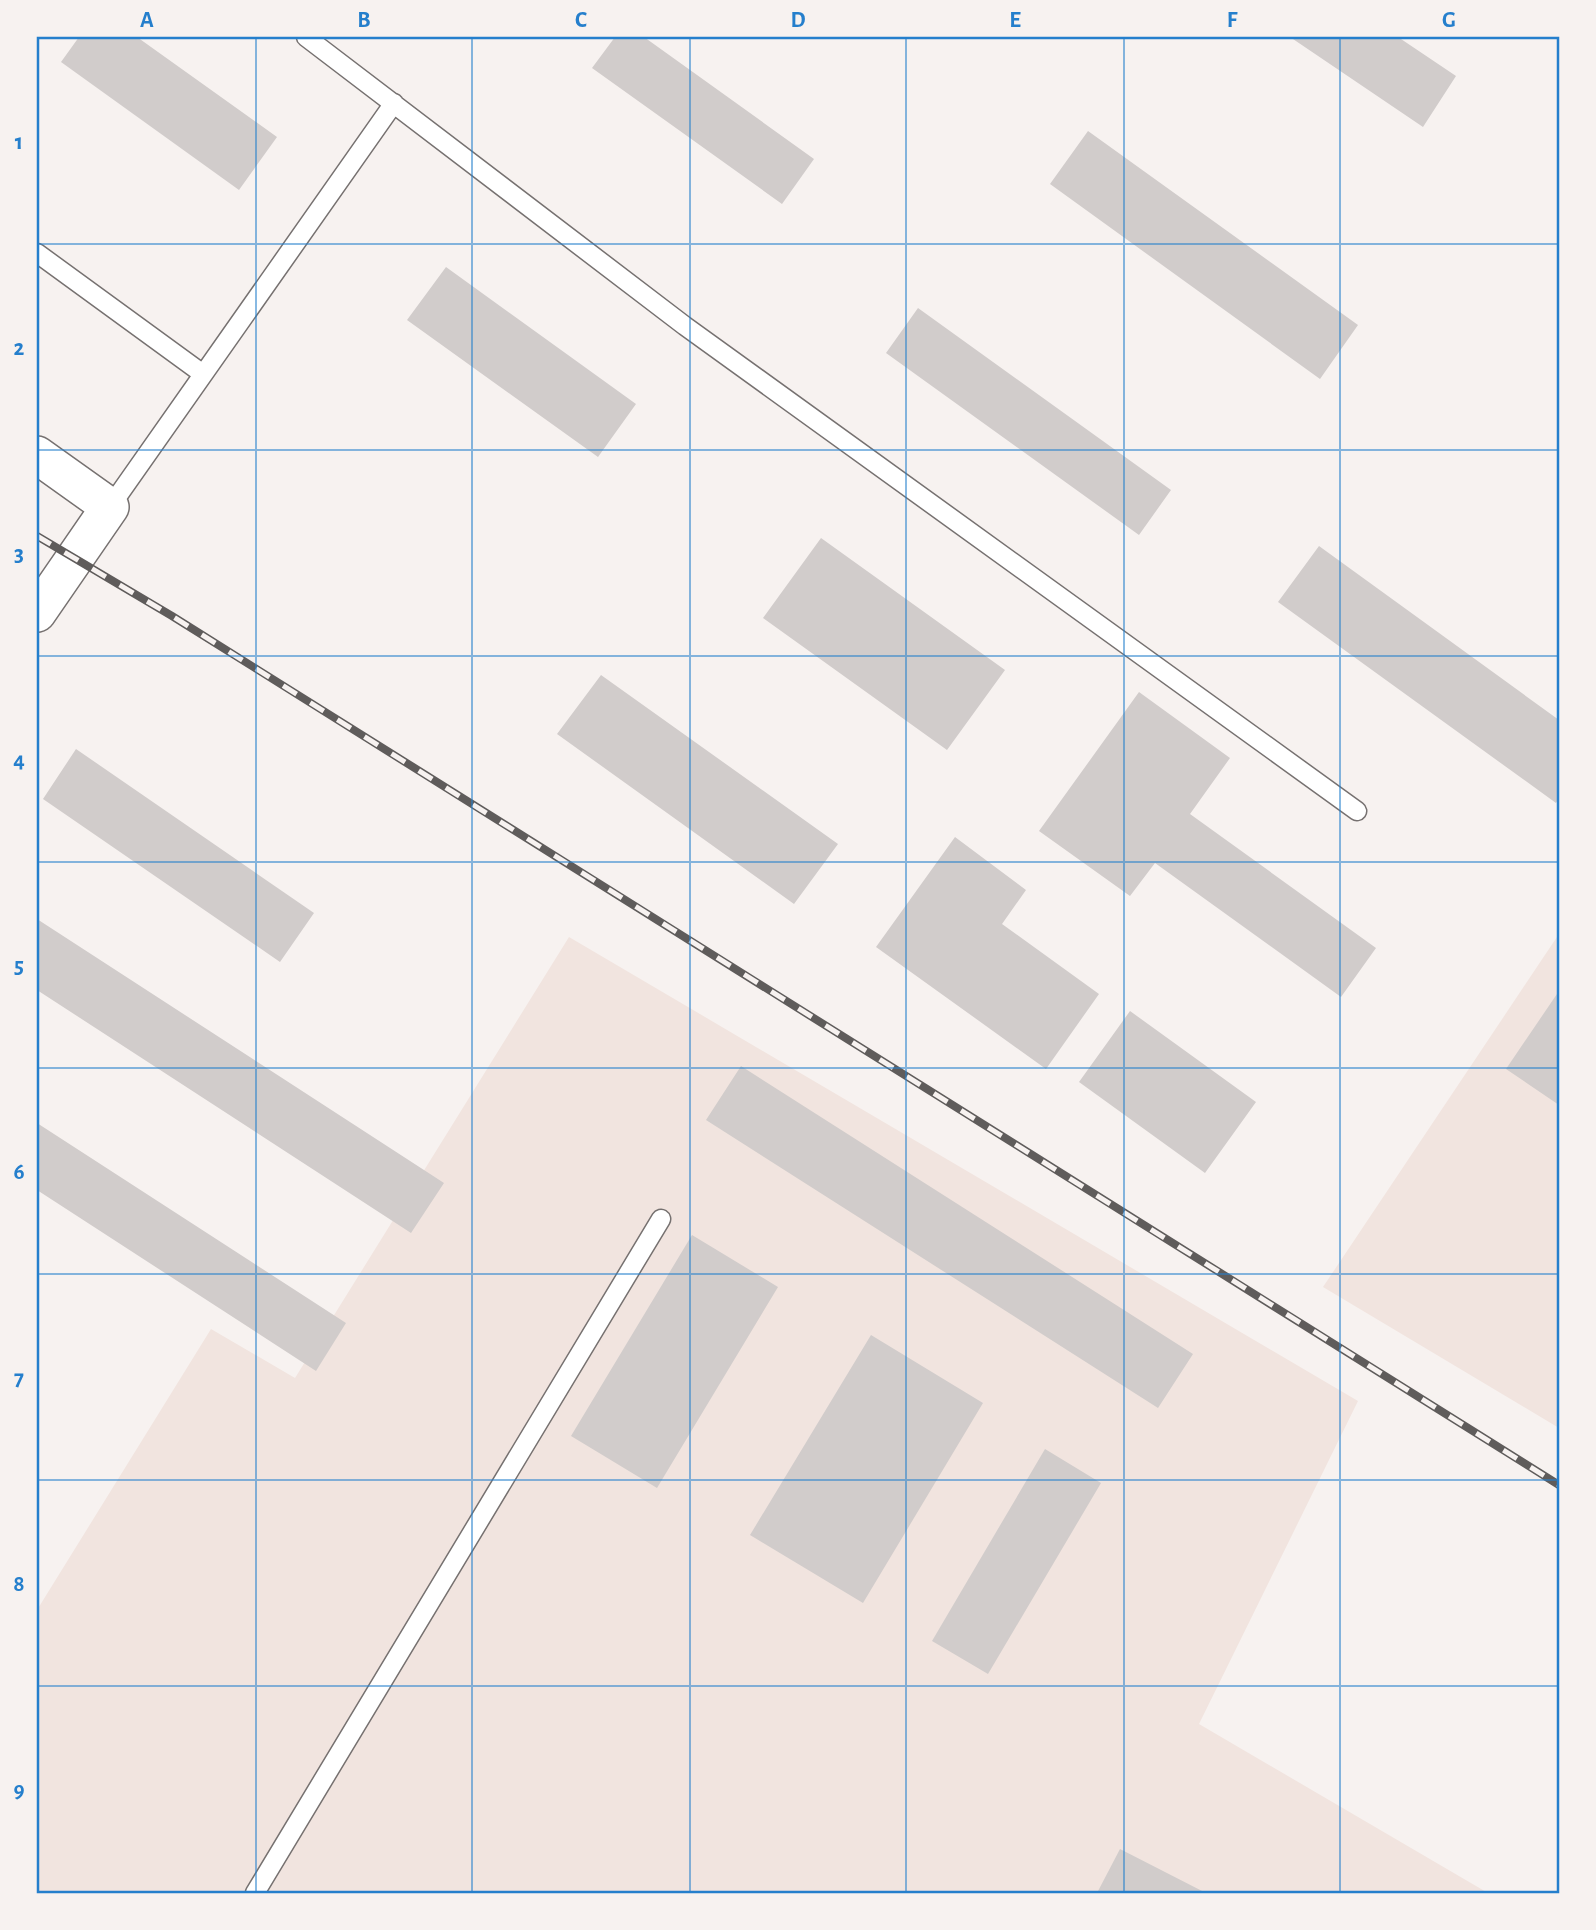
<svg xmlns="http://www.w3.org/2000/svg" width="1596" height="1930" font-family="'Alegreya Sans',sans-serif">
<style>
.built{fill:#f1e4df}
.building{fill:#d1cccb}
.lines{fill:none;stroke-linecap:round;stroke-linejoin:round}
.service-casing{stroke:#767170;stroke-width:21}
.minor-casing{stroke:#767170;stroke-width:40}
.service{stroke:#fff;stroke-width:18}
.minor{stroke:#fff;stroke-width:37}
.rail-casing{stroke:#5f5c5b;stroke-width:8}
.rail{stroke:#f7f2f0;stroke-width:5;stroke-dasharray:16;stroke-linecap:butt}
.grid{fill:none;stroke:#257fcc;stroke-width:2;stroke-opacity:0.55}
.neatline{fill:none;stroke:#257fcc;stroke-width:2.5}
.grid-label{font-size:23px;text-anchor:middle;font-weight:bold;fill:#257fcc}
</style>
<rect width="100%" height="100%" fill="#f7f2f0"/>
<path class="built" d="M1559,934V1428L1323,1287Z
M569,937L1358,1401L1199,1724L1488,1893H37V1610L211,1329L295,1378Z"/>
<path class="building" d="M79,37H137L277,137L239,190L61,62Z
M615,37H644L814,159L782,204L592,68Z
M1290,37H1398L1456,76L1423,127Z
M1088,131L1358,325L1320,379L1050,184Z
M446,267L636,404L598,457L407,320Z
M918,308L1171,490L1139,535L886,353Z
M821,538L1005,670L947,750L763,618Z
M1319,546L1559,720V798L1556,803L1278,602Z
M601,675L838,844L794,904L557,734Z
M1139,692L1230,758L1190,814L1376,948L1341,997L1155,863L1130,896L1039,831Z
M76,749L314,913L280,962L43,799Z
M955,837L1026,890L1002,924L1099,994L1046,1069L876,947Z
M37,919L444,1183L411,1233L37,990Z
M1559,991V1105L1506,1069Z
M1130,1011L1256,1102L1205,1173L1079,1082Z
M741,1066L1193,1354L1158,1408L706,1120Z
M37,1123L346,1323L316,1371L37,1190Z
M692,1235L778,1287L657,1488L571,1436Z
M871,1335L983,1403L863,1603L750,1535Z
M1045,1449L1101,1483L988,1674L932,1641Z
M1120,1849L1206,1893H1097Z"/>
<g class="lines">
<g class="service-casing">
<path id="service" d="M306,37L685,326L1357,811
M37,253L203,374
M110,507L394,103
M255,1893L661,1219"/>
</g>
<g class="minor-casing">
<path id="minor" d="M37,455L110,507L37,613"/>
</g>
<use href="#service" class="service"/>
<use href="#minor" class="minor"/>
<g class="rail-casing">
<path id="rail" d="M37,536L172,616L1559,1485"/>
</g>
<use href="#rail" class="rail"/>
</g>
<path class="grid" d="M256,37V1893M472,37V1893M690,37V1893M906,37V1893M1124,37V1893M1340,37V1893M37,244H1559M37,450H1559M37,656H1559M37,862H1559M37,1068H1559M37,1274H1559M37,1480H1559M37,1686H1559"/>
<rect width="1596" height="1930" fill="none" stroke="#f7f2f0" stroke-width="77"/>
<rect x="38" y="38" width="1520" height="1854" class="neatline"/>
<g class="grid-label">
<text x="147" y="27">A</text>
<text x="364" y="27">B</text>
<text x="581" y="27">C</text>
<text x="798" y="27">D</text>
<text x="1015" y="27">E</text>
<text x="1232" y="27">F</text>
<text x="1449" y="27">G</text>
<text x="19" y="149">1</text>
<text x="19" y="355">2</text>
<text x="19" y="561">3</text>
<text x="19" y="767">4</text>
<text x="19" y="973">5</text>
<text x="19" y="1179">6</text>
<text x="19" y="1385">7</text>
<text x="19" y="1591">8</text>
<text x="19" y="1797">9</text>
</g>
</svg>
